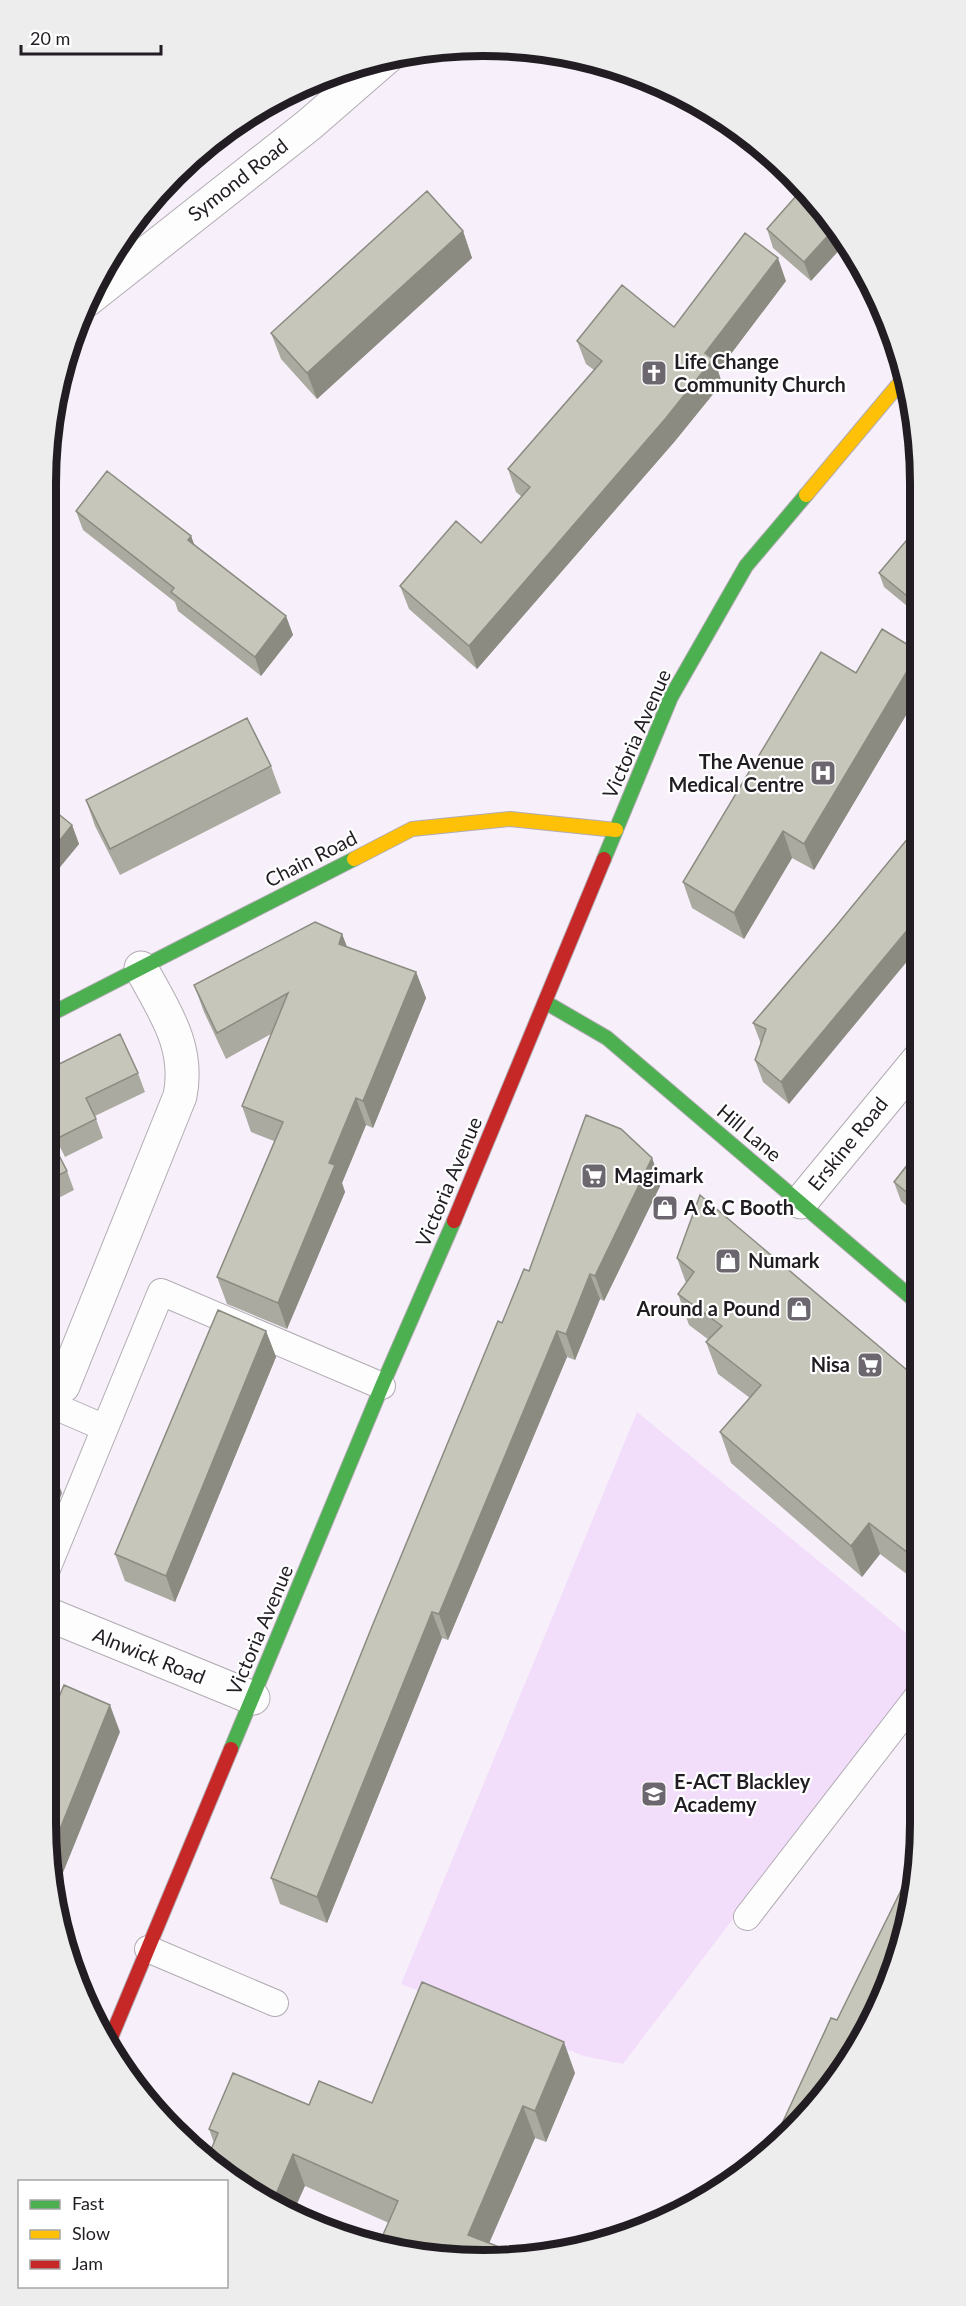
<svg xmlns="http://www.w3.org/2000/svg" width="966" height="2306" font-family="Lato,sans-serif">
<style>
.green{fill:#f2ddfb}
.lines{fill:none;stroke-linecap:round;stroke-linejoin:round}
.lane-casing{stroke:#b1abb2;stroke-width:28}
.street-casing{stroke:#b1abb2;stroke-width:35}
.fast-casing{stroke:#b1abb2;stroke-width:16}
.slow-casing{stroke:#b1abb2;stroke-width:16}
.jam-casing{stroke:#b1abb2;stroke-width:16}
.lane{stroke:#fefdfe;stroke-width:26}
.street{stroke:#fefdfe;stroke-width:33}
.fast{stroke:#4caf50;stroke-width:14}
.slow{stroke:#ffc107;stroke-width:14}
.jam{stroke:#c62828;stroke-width:14}
.wall{fill:#abaaa0}
.shaded-wall{fill:#8b8b82}
.building{fill:#c7c6ba;stroke:#8b8b82;stroke-width:1.5}
.labels{text-anchor:middle;stroke-width:4.5;stroke-linejoin:round;paint-order:stroke}
.street-label{font-size:20px;fill:#211d22;stroke:#fff}
.poi-label{font-size:20px;font-weight:bold;fill:#211d22;stroke:#fff;text-anchor:start}
.rim{fill:none;stroke:#211d22;stroke-width:8}
</style>
<rect width="100%" height="100%" fill="#f7f0fa"/>
<path class="green" d="M637,1412L921,1645V1671L623,2064L584,2056L401,1984Z"/>
<g class="lines">
<g class="lane-casing">
<path id="lane" d="M45,1402L105,1428L161,1292L382,1386
M45,1574L105,1428
M747,1917L921,1692
M148,1949L275,2003"/>
</g>
<g class="street-casing">
<path id="street" d="M87,300L310,124L387,57
M801,1202L919,1059
M63,1386L180,1096C190,1046 164,1011 141,968
M45,1613L253,1698"/>
</g>
<g class="fast-casing">
<path id="fast" d="M604,859L671,697L746,566L806,495
M545,1002L607,1038L920,1305
M45,1017L354,859
M231,1749L382,1386L454,1221"/>
</g>
<g class="slow-casing">
<path id="slow" d="M806,495L904,378
M354,859L412,829L510,819L616,830"/>
</g>
<g class="jam-casing">
<path id="jam" d="M454,1221L604,859
M107,2047L231,1749"/>
</g>
<use href="#lane" class="lane"/>
<use href="#street" class="street"/>
<use href="#fast" class="fast"/>
<use href="#slow" class="slow"/>
<use href="#jam" class="jam"/>
</g>
<path class="wall" d="M804,187L811,281L773,248L767,229Z
M463,231L472,258L317,399L281,359L271,333Z
M786,281L718,371L722,383L675,441L477,669L409,609L400,586L481,543L522,497L516,492L508,469L594,370L586,364L577,341L674,327Z
M76,511L191,536L194,544L286,616L293,635L261,676L178,611L175,602L83,530Z
M917,533L918,615L884,587L879,573L909,543Z
M918,651V695L814,870L792,858L744,939L692,908L683,882L856,673Z
M271,766L281,793L120,875L95,826L86,800Z
M45,803L72,825L79,844L51,878L45,873Z
M836,926L789,1104L763,1082L755,1060L761,1044L753,1023Z
M342,934L347,947L416,972L426,998L373,1128L366,1125L342,1183L345,1192L287,1329L227,1304L217,1277L274,1141L251,1132L242,1106L271,1034L226,1059L204,1012L194,985Z
M45,1071L138,1073L145,1092L95,1116L103,1138L65,1157L45,1117Z
M45,1128L67,1171L74,1190L45,1205Z
M919,1150V1216L901,1201L894,1182Z
M652,1158L661,1184L604,1301L600,1299L575,1360L567,1357L448,1640L442,1638L327,1923L280,1904L271,1878L502,1323L529,1271Z
M677,1258L920,1381V1584L880,1554L862,1577L731,1463L720,1432L750,1398L718,1374L706,1342L709,1340L689,1325L678,1294L686,1283Z
M266,1331L276,1357L175,1602L125,1581L115,1554Z
M575,2073L546,2142L535,2138L489,2243L502,2248L504,2255L425,2257L389,2223L305,2186L214,2143L209,2129L309,2105L372,2103Z"/>
<path class="shaded-wall" d="M834,229L844,245L811,281L804,262Z
M463,231L472,258L317,399L307,373Z
M778,258L786,281L718,371L722,383L675,441L477,669L469,646L705,353Z
M191,536L198,555L188,540Z
M286,616L293,635L261,676L255,657Z
M918,653V695L814,870L804,844Z
M72,825L79,844L51,878L45,859Z
M783,831L792,858L744,939L734,913Z
M919,916V947L789,1104L781,1082Z
M342,934L352,960L339,944Z
M416,972L426,998L373,1128L363,1101Z
M356,1098L366,1125L342,1183L345,1192L287,1329L278,1303L329,1163Z
M652,1158L661,1184L604,1301L595,1276Z
M590,1274L600,1299L575,1360L566,1334Z
M266,1331L276,1357L175,1602L166,1576Z
M557,1331L567,1357L448,1640L439,1614Z
M52,1467L62,1493L45,1535V1485Z
M869,1523L880,1554L862,1577L851,1546Z
M432,1612L442,1638L327,1923L317,1897Z
M110,1705L120,1732L56,1890L50,1854Z
M564,2042L575,2073L546,2142L535,2111Z
M523,2106L535,2138L484,2255L468,2235Z
M293,2154L305,2186L292,2215L271,2206Z
M502,2248L504,2255H499Z"/>
<path class="building" d="M804,187L813,194L834,229L804,262L767,229Z
M427,191L463,231L307,373L271,333Z
M745,233L778,258L705,353L713,359L666,418L469,646L400,586L456,521L481,543L530,487L508,469L602,361L577,341L622,285L674,327Z
M107,471L191,536L188,540L286,616L255,657L171,592L174,588L76,511Z
M917,533L918,605L879,573L906,541L909,543Z
M882,629L918,651V653L804,844L783,831L734,913L683,882L821,652L856,673Z
M247,718L271,766L110,849L86,800Z
M45,803L72,825L45,859Z
M918,826L919,916L781,1082L755,1060L766,1029L753,1023L836,926Z
M315,922L342,934L339,944L416,972L363,1101L356,1098L329,1163L335,1165L278,1303L217,1277L283,1122L242,1106L288,993L217,1033L194,985Z
M120,1034L138,1073L86,1098L96,1119L58,1138L45,1112V1071Z
M586,1115L621,1129L652,1158L595,1276L590,1274L566,1334L557,1331L439,1614L432,1612L317,1897L271,1878L373,1624L498,1321L502,1323L524,1269L529,1271Z
M45,1128L67,1171L45,1182Z
M919,1150V1202L894,1182Z
M700,1195L920,1381V1562L869,1523L851,1546L720,1432L761,1385L706,1342L722,1326L678,1294L694,1272L677,1258Z
M218,1310L266,1331L166,1576L115,1554Z
M45,1464L52,1467L45,1485Z
M64,1685L110,1705L50,1854L45,1823V1730Z
M915,1862L898,1963L830,2090L773,2143L831,2018L837,2020Z
M422,1982L564,2042L535,2111L523,2106L468,2235L502,2248L499,2255L425,2257L378,2246L398,2201L293,2154L271,2206L264,2202L208,2157L218,2133L209,2129L233,2073L309,2105L319,2081L372,2103Z"/>
<defs>
<g id="church-square" transform="scale(1.35)"><rect x="-9" y="-9" width="18" height="18" rx="4" fill="#6c676e" stroke="#fff"/><path d="M-1.2-6h2.4v3.5h3.3v2.4h-3.3V6h-2.4V-.1h-3.3v-2.4h3.3Z" fill="#fff"/></g>
<g id="hospital-square" transform="scale(1.35)"><rect x="-9" y="-9" width="18" height="18" rx="4" fill="#6c676e" stroke="#fff"/><path d="M-5-5h3v3.5h4V-5h3V5h-3V1.5h-4V5h-3Z" fill="#fff"/></g>
<g id="supermarket-square" transform="scale(1.35)"><rect x="-9" y="-9" width="18" height="18" rx="4" fill="#6c676e" stroke="#fff"/><path d="M-6-5.5h2.5l.6 2H6L4.5 2H-2.5L-4.4-4H-6ZM-1.5 3.2a1.3 1.3 0 1 0 .1 0ZM3 3.2a1.3 1.3 0 1 0 .1 0Z" fill="#fff"/></g>
<g id="shop-square" transform="scale(1.35)"><rect x="-9" y="-9" width="18" height="18" rx="4" fill="#6c676e" stroke="#fff"/><path d="M-5-2.5h2.3a2.7 3.5 0 0 1 5.4 0H5L5.5 6h-11ZM-1.5-2.5h3a1.5 2.3 0 0 0-3 0Z" fill="#fff"/></g>
<g id="school-square" transform="scale(1.35)"><rect x="-9" y="-9" width="18" height="18" rx="4" fill="#6c676e" stroke="#fff"/><path d="M0-5L7-2L0 1L-7-2ZM-4 1L0 2.5L4 1V4Q0 6-4 4Z" fill="#fff"/></g>
</defs>
<g fill-rule="evenodd">
<use href="#church-square" x="654" y="373"/>
<use href="#hospital-square" x="823" y="773"/>
<use href="#supermarket-square" x="594" y="1176"/>
<use href="#shop-square" x="665" y="1208"/>
<use href="#shop-square" x="728" y="1261"/>
<use href="#shop-square" x="799" y="1309"/>
<use href="#supermarket-square" x="870" y="1365"/>
<use href="#school-square" x="654" y="1794"/>
</g>
<g class="labels">
<g class="street-label">
<text transform="translate(238 180) rotate(-38)" y="7">Symond Road</text>
<text transform="translate(637 734) rotate(-66)" y="7">Victoria Avenue</text>
<text transform="translate(311 859) rotate(-27)" y="7">Chain Road</text>
<text transform="translate(749 1133) rotate(40)" y="7">Hill Lane</text>
<text transform="translate(848 1144) rotate(-51)" y="7">Erskine Road</text>
<text transform="translate(449 1182) rotate(-67)" y="7">Victoria Avenue</text>
<text transform="translate(260 1630) rotate(-67)" y="7">Victoria Avenue</text>
<text transform="translate(149 1656) rotate(22)" y="7">Alnwick Road</text>
</g>
<g class="poi-label">
<text x="674" y="369">Life Change<tspan x="674" dy="23">Community Church</tspan></text>
<text x="804" y="769" text-anchor="end">The Avenue<tspan x="804" dy="23">Medical Centre</tspan></text>
<text x="614" y="1183">Magimark</text>
<text x="684" y="1215">A &amp; C Booth</text>
<text x="748" y="1268">Numark</text>
<text x="780" y="1316" text-anchor="end">Around a Pound</text>
<text x="850" y="1372" text-anchor="end">Nisa</text>
<text x="674" y="1789">E-ACT Blackley<tspan x="674" dy="23">Academy</tspan></text>
</g>
</g>
<path d="M0 0H966V2306H0ZM483 56H483A427 427 0 0 1 910 483V1823A427 427 0 0 1 483 2250H483A427 427 0 0 1 56 1823V483A427 427 0 0 1 483 56Z" fill="#ededed" fill-rule="evenodd"/>
<path class="rim" d="M483 56H483A427 427 0 0 1 910 483V1823A427 427 0 0 1 483 2250H483A427 427 0 0 1 56 1823V483A427 427 0 0 1 483 56Z"/>
<rect x="18" y="2180" width="210" height="108" fill="#ffffff" stroke="#a6a5a7" stroke-width="1.5"/>
<rect x="30" y="2200" width="30" height="9" fill="#4caf50" stroke="#a6a5a7" stroke-width="1.5"/>
<text x="72" y="2210" font-size="18" fill="#211d22">Fast</text>
<rect x="30" y="2230" width="30" height="9" fill="#ffc107" stroke="#a6a5a7" stroke-width="1.5"/>
<text x="72" y="2240" font-size="18" fill="#211d22">Slow</text>
<rect x="30" y="2260" width="30" height="9" fill="#c62828" stroke="#a6a5a7" stroke-width="1.5"/>
<text x="72" y="2270" font-size="18" fill="#211d22">Jam</text>
<path d="M21 45v9h140v-9" fill="none" stroke="#211d22" stroke-width="3"/>
<text x="30" y="45" font-size="18" fill="#211d22" stroke="#ffffff" stroke-width="4.5" paint-order="stroke">20 m</text>
</svg>
